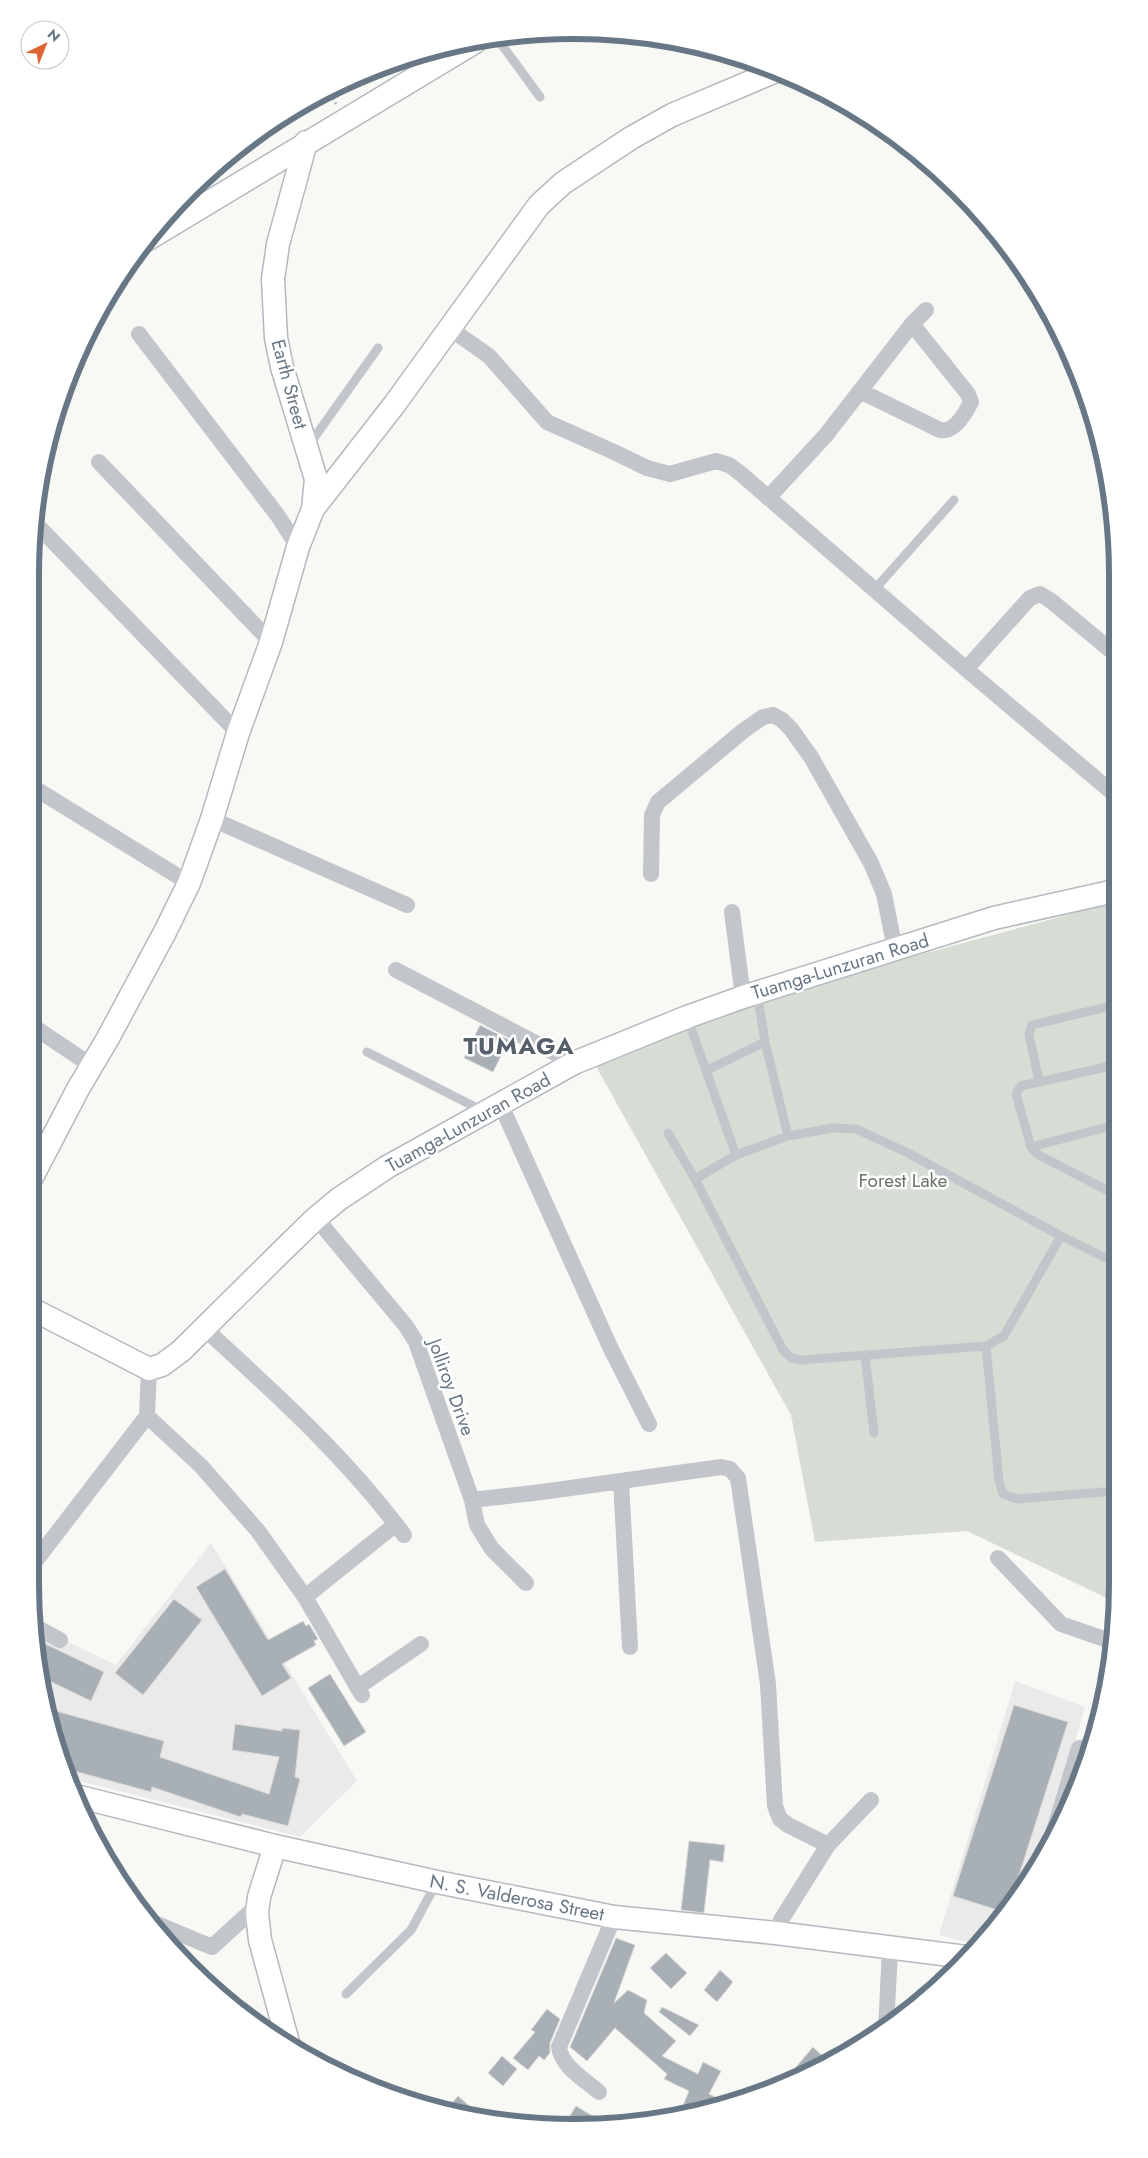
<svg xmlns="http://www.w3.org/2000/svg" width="1148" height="2158" font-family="Jost,sans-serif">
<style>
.built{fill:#e9eae9}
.green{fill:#d7ddd5}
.building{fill:#a8b0b6;stroke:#dadad8}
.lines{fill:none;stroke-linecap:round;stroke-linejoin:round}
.secondary-casing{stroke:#b4b9be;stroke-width:25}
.path{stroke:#bcbec1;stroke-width:3;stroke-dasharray:2.5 2.5;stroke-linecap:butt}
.lane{stroke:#c2c5c9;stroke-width:9}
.street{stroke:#c2c5c9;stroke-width:16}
.secondary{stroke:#fff;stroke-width:22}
.labels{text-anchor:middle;stroke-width:5;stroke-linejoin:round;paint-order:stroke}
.street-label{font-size:19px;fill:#687785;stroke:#fff}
.park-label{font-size:19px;fill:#667863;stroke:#fff}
.district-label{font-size:24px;font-weight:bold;letter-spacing:1px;fill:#56606b;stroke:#fff}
.rim{fill:none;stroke:#687785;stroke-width:6}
</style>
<rect width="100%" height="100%" fill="#f8f8f5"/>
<path class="built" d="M211,1543L357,1781L300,1837L68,1778L59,1759L40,1690L34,1625L116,1665Z
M1015,1681L1085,1707L1038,1867L1005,1915L978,1945L939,1935Z"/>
<path class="green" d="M1115,902L1117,1603L967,1531L815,1542L791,1415L593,1061L763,997Z"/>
<path class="building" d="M480,1025L509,1040L493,1072L464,1058Z
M225,1569L268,1640L303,1621L306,1626L309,1624L318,1639L314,1641L316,1645L282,1664L291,1678L262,1696L196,1587Z
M174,1599L202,1620L143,1695L115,1673Z
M35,1639L104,1672L91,1701L39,1676Z
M330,1674L366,1732L344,1746L308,1688Z
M1014,1705L1068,1722L1007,1913L953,1896Z
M45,1708L164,1741L160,1757L269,1794L279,1757L232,1750L235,1724L282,1731V1728L300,1730L295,1777L300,1779L288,1826L242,1814L241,1817L152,1787L151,1792L63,1768Z
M689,1841L725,1845L723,1862L710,1860L704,1913L681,1910Z
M616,1938L635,1945L614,2003L628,1990L647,2000L644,2013L676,2041L662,2056L698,2074L703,2062L721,2071L709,2094L730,2104L715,2110L679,2115L689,2091L664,2079L667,2074L615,2028L587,2061L570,2047Z
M666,1953L687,1973L671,1989L650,1968Z
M720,1970L733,1982L717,2002L704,1990Z
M662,2007L699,2025L690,2036L659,2012Z
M547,2009L560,2019L550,2043V2053L544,2060L539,2056L528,2070L513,2058L535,2032L531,2030Z
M813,2047L829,2062L805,2075L796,2067Z
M502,2056L517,2069L503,2086L488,2073Z
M458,2096L483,2118L445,2111Z
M576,2106L611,2127H563Z"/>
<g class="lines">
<g class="secondary-casing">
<path id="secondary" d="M306,142L278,244L273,279L276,338L282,367L316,479L313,509
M148,239L475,42
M30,1181L78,1089L108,1038L165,932L189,883L212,819L238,733L271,642L298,547L313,509L394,405L539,205L563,183L631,138L672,115L776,71
M30,1308L149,1369L162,1365L181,1351L280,1253L316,1218L339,1199L387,1167L574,1063L687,1017L743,997L994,918L1115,891
M76,1796L275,1846L437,1882L614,1917L776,1933L966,1957
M275,1846L259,1897L257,1913L260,1940L289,2046"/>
</g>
<path class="path" d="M328,89L336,104"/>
<path class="lane" d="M497,38L540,97
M309,445L378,348
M875,589L954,500
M757,992L765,1042L788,1136
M687,1017L736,1155
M367,1052L483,1111
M1115,1065L1021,1086L1016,1094L1031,1147L1037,1154L1116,1195
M707,1070L765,1042
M1039,1082L1029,1034L1032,1025L1115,1005
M668,1133L695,1179L783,1350L791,1358L801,1360L986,1346L1004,1336L1061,1236
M1031,1147L1115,1125
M695,1179L736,1155L788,1136L833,1128L856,1129L908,1153L1061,1236L1116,1263
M986,1346L999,1481L1003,1494L1017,1499L1116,1491
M865,1355L874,1433
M346,1994L411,1930L437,1882"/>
<path class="street" d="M449,328L489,356L547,422L614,452L647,468L670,474L716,461L729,465L740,473L966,669L1114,794
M139,334L278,516L298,547
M860,391L940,430C954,433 965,414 971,402L968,394L912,324
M99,462L271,642
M768,498L826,435L912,324L926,310
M40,528L238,733
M966,669L1030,598L1040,594L1050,600L1114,653
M31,786L189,883
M212,819L407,905
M651,874L652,815L658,802L743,731L763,717L773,715L782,720L791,729L811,757L871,863L884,894L895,949
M732,912L743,997
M396,970L574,1063
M31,1025L92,1066
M500,1103L611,1349L649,1424
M316,1218L406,1326L416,1342L472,1500L477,1525L492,1549L526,1583
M204,1328C275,1393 346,1457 404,1535
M147,1416L201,1466L258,1531L305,1597L362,1695
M621,1481L630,1647
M472,1500L542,1492L721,1467L730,1469L738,1478L768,1684L775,1806L780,1819L788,1825L828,1845
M998,1558L1061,1624L1113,1642
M30,1568L147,1416L149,1369
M305,1597L396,1524
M34,1626L60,1640
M358,1687L421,1644
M1049,1847L1079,1748
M147,1920L212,1947L258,1905
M776,1933L781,1920L828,1845L871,1800
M886,2029L890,1949
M599,2092C585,2080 561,2066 559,2047L614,1917"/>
<use href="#secondary" class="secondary"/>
</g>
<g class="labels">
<g class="street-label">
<text transform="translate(290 384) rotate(75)" y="7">Earth Street</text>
<text transform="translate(840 966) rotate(-17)" y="7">Tuamga-Lunzuran Road</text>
<text transform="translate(468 1122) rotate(-29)" y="7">Tuamga-Lunzuran Road</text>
<text transform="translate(452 1387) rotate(70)" y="7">Jolliroy Drive</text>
<text transform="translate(517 1897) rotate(11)" y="7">N. S. Valderosa Street</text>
</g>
<g class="park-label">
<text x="903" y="1187">Forest Lake</text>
</g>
<g class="district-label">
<text x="519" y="1054">TUMAGA</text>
</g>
</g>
<path d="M0 0H1148V2158H0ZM574 39H574A535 535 0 0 1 1109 574V1584A535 535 0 0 1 574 2119H574A535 535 0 0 1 39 1584V574A535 535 0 0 1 574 39Z" fill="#fff" fill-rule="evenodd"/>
<path class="rim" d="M574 39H574A535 535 0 0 1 1109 574V1584A535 535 0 0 1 574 2119H574A535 535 0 0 1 39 1584V574A535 535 0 0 1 574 39Z"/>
<g transform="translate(45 45) rotate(43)"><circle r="24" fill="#ffffff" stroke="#c3c9ce"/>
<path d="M0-4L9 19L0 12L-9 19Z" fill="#dd6330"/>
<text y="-8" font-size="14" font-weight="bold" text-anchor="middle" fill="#687785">N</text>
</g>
</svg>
